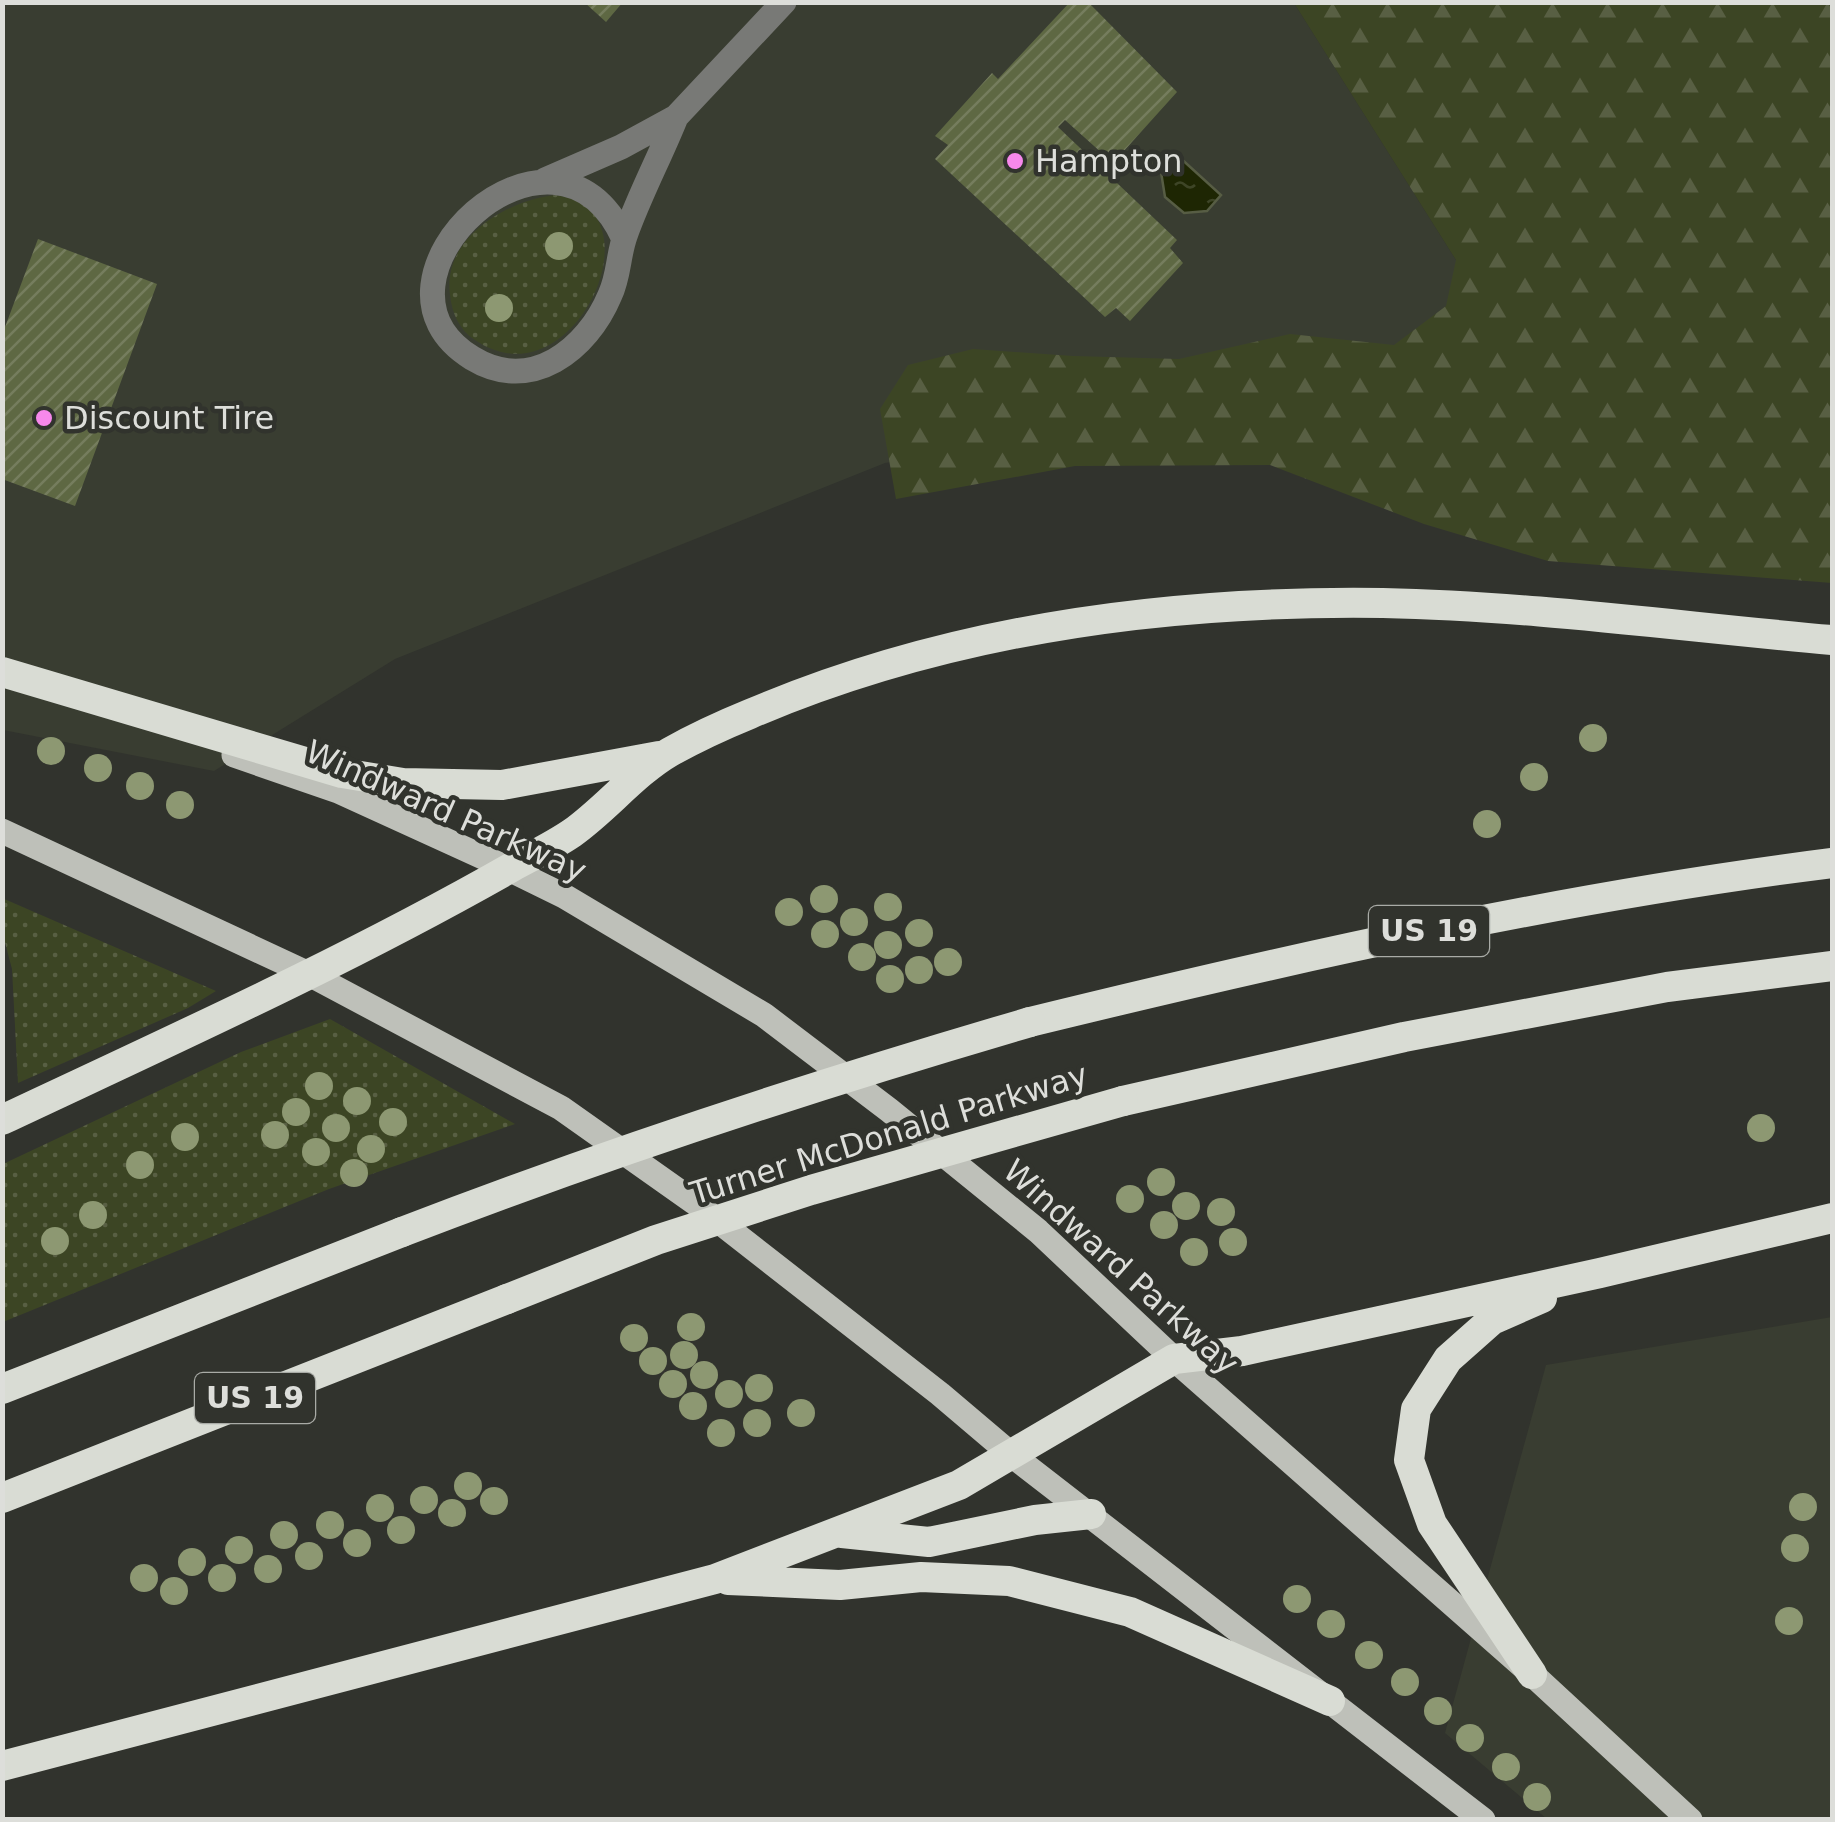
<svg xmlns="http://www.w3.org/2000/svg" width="1835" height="1822" font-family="'DejaVu Sans',sans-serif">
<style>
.built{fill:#393d31}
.grass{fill:url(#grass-dots)}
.forest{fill:url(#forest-firs)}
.water{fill:url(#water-ripples);stroke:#575d44;stroke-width:2.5}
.building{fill:url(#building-hatch)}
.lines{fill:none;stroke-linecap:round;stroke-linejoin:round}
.minor{stroke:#787976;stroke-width:25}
.major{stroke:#bec0b9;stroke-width:25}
.highway{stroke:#d9dcd4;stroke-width:30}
.highway-bridge{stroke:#d9dcd4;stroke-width:30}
.tree{fill:#8d9872}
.poi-dot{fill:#f788eb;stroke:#31332d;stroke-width:4}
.labels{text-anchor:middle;stroke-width:9;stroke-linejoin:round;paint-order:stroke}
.shield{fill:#31332d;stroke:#a9aba6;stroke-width:2.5}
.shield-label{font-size:30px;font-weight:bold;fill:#dddeda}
.poi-label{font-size:32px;fill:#dddeda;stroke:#31332d;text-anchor:start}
.street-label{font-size:32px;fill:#dddeda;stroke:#31332d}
</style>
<defs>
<pattern id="grass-dots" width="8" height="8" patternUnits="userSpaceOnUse" patternTransform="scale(2.5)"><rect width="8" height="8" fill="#3c4524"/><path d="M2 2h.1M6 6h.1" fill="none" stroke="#585f43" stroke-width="1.8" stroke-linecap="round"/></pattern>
<pattern id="forest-firs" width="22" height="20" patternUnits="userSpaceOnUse" patternTransform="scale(2.5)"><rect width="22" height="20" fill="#3c4524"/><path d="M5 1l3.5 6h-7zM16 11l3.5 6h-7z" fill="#585f43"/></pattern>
<pattern id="water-ripples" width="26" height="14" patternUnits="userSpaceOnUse" patternTransform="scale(2.5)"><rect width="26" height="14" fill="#1e2603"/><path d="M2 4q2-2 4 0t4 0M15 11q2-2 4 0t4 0" fill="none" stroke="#3e4527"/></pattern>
<pattern id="building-hatch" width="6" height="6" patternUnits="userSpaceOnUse" patternTransform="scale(2.5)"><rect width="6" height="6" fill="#5e6843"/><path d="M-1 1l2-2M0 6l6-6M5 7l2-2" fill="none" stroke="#757d5e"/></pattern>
</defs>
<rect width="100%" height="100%" fill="#31332d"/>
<path class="built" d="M2,3H1294L1553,414L1225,411L885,463L395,659L214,771L3,730Z
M1832,1317V1819H1547L1445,1733L1546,1365Z"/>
<path class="grass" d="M556,195C564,197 578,199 585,205C643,248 563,400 475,340C459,330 452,313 450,295C442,238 507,200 556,195Z
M2,898L216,991L188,1008L18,1083L12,969L3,935Z
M330,1019L515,1124L329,1189L3,1322V1164L241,1052Z"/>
<path class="forest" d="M1294,3H1832V583L1548,561L1424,524L1270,465L1075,466L896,499L880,409L908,365L973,349L1073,356L1179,359L1290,334L1394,345L1446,306L1456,260Z"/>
<path class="water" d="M1177,155L1221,195L1207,211L1184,213L1165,197L1161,172Z"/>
<path class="building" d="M584,2H623L606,22Z
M1070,2H1088L1177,92L1113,163L1065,120L1058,127L1177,240L1170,248L1183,263L1130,321L1116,308L1105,317L935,159L948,145L935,136L992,73L998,79Z
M38,239L157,284L75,506L2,479V335Z"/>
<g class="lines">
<path class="minor" d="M545,180L621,147L676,117L784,2
M624,239C555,86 346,281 472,358C531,394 587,350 610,295C619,276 618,256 625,236C639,196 660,157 676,117"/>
<path class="major" d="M234,755L338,791L509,869L564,896L764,1015L889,1110L1038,1231L1174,1359L1532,1674L1690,1820
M2,831L311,975L561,1108L694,1202L940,1394L1013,1456L1483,1820"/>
<path class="highway" d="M2,672L342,773L403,783L502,785L659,756
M1030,1022C1295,957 1562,897 1832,863
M1123,1101L1404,1037L1667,987L1832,966
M2,1120C174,1039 347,961 512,867C532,856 553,846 572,833C606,809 634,773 670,752C695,738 723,725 750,714C949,629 1167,600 1383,603C1533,606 1683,627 1832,640
M2,1389L402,1232
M2,1498L507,1299
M842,1533L929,1542L1035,1520L1091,1514
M728,1580L840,1585L921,1577L1009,1581L1130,1612L1330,1701
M1532,1674L1432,1524L1409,1460L1416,1409L1448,1359L1492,1320L1542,1298
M2,1766L715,1579L959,1485L1174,1359L1242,1351L1600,1273L1832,1218"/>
<path class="highway-bridge" d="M402,1232C609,1152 818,1084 1030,1022
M507,1299L656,1240L811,1190L1123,1101"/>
</g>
<g class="tree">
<circle cx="559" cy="246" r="14"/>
<circle cx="499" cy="308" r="14"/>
<circle cx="1593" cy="738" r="14"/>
<circle cx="51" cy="751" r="14"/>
<circle cx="98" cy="768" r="14"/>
<circle cx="1534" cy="777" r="14"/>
<circle cx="140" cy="786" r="14"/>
<circle cx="180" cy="805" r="14"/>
<circle cx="1487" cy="824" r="14"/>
<circle cx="824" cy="899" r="14"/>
<circle cx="888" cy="907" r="14"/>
<circle cx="789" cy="912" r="14"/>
<circle cx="854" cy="922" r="14"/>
<circle cx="919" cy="933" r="14"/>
<circle cx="825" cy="934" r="14"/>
<circle cx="888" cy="945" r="14"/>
<circle cx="862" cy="957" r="14"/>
<circle cx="948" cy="962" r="14"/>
<circle cx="919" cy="970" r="14"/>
<circle cx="890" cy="979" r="14"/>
<circle cx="319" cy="1086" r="14"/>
<circle cx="357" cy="1101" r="14"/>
<circle cx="296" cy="1112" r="14"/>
<circle cx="393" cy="1122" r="14"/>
<circle cx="336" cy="1128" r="14"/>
<circle cx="1761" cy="1128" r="14"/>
<circle cx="275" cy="1135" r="14"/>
<circle cx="185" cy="1137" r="14"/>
<circle cx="371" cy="1149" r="14"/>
<circle cx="316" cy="1152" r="14"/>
<circle cx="140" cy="1165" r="14"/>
<circle cx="354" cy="1173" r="14"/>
<circle cx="1161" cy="1182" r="14"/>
<circle cx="1130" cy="1199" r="14"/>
<circle cx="1186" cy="1206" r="14"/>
<circle cx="1221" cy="1212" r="14"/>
<circle cx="93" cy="1215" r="14"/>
<circle cx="1164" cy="1225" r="14"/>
<circle cx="55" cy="1241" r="14"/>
<circle cx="1233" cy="1242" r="14"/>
<circle cx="1194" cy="1252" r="14"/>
<circle cx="691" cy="1327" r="14"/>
<circle cx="634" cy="1338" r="14"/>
<circle cx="684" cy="1355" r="14"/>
<circle cx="653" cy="1361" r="14"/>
<circle cx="704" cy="1375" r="14"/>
<circle cx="673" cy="1384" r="14"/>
<circle cx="759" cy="1388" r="14"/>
<circle cx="729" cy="1394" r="14"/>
<circle cx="693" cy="1406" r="14"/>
<circle cx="801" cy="1413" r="14"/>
<circle cx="757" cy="1423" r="14"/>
<circle cx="721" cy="1433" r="14"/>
<circle cx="468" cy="1486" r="14"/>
<circle cx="424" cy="1500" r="14"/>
<circle cx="494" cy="1501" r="14"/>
<circle cx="1803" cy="1507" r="14"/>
<circle cx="380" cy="1508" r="14"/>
<circle cx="452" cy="1513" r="14"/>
<circle cx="330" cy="1525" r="14"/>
<circle cx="401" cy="1530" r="14"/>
<circle cx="284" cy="1535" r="14"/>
<circle cx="357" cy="1543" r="14"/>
<circle cx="1795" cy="1548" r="14"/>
<circle cx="239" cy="1550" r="14"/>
<circle cx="309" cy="1556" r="14"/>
<circle cx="192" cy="1562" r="14"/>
<circle cx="268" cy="1569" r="14"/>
<circle cx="144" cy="1578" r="14"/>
<circle cx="222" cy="1578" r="14"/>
<circle cx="174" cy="1591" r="14"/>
<circle cx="1297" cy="1599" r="14"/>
<circle cx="1789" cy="1621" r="14"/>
<circle cx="1331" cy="1624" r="14"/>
<circle cx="1369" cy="1655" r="14"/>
<circle cx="1405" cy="1682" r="14"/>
<circle cx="1438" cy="1711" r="14"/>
<circle cx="1470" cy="1738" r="14"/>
<circle cx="1506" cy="1767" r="14"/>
<circle cx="1537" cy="1797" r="14"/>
</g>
<g class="poi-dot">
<circle cx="1015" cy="161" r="10"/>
<circle cx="44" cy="418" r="10"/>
</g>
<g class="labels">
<g class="shield">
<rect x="1369" y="906" width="120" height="50" rx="8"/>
<rect x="195" y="1373" width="120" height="50" rx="8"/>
</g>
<g class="shield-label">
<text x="1429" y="941">US 19</text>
<text x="255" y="1408">US 19</text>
</g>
<g class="poi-label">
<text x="1035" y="172">Hampton</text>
<text x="64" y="429">Discount Tire</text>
</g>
<g class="street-label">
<text transform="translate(446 811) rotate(24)" y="11">Windward Parkway</text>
<text transform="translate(889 1134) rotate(-17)" y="11">Turner McDonald Parkway</text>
<text transform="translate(1121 1267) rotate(42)" y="11">Windward Parkway</text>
</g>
</g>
<rect width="1835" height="1822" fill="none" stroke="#dddeda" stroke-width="10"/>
</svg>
